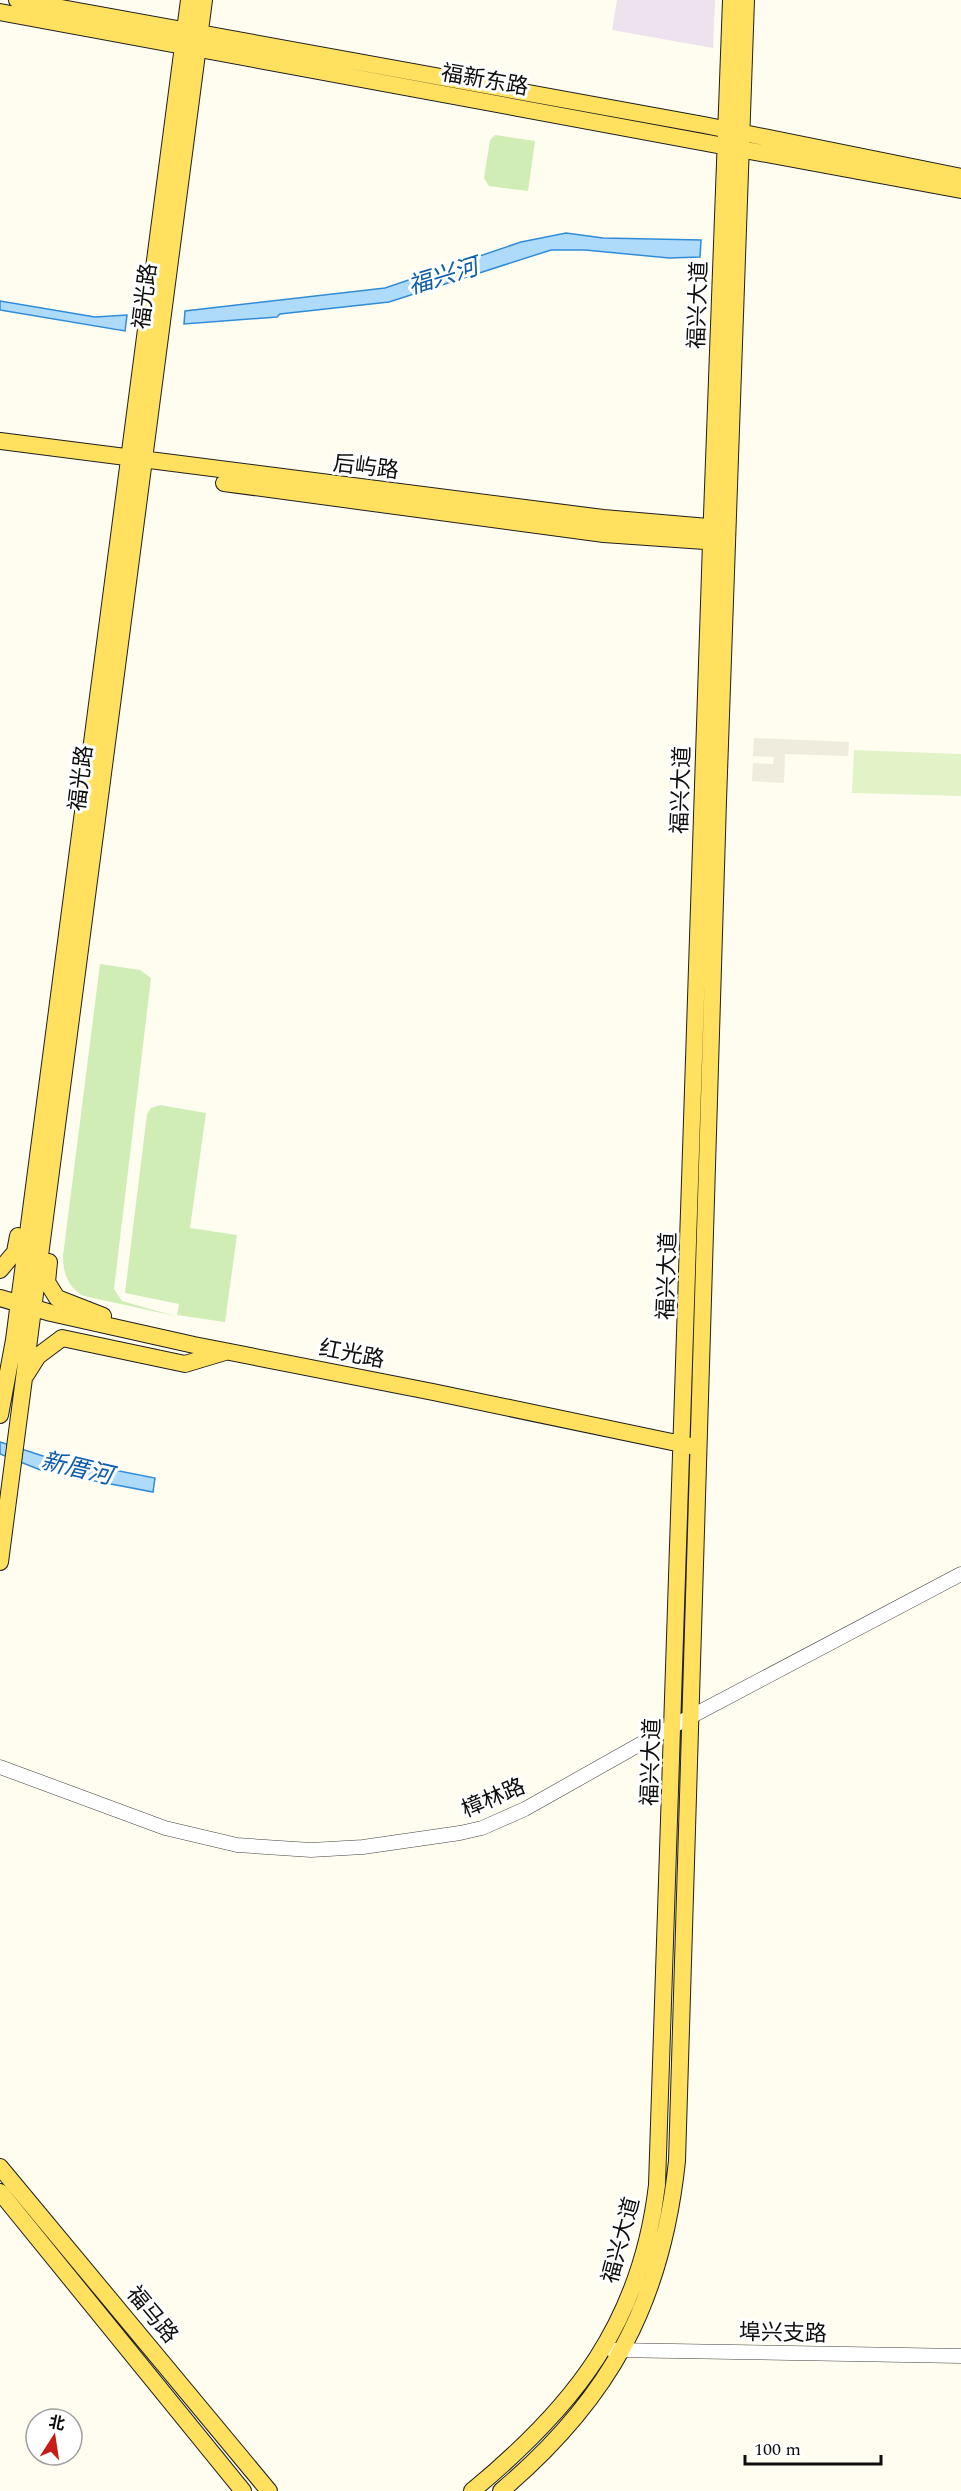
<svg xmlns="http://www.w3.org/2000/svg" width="961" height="2491" font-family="Spectral,'Noto Sans SC',serif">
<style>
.industrial{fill:#ede2ed}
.green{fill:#cfedb5}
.pitch{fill:#e2f3c8}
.plaza{fill:#f0ecdd}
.water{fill:#afdbfa;stroke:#318cd7;stroke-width:1.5}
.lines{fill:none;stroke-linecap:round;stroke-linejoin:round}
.minor-casing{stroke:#414141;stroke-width:15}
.major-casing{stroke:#1f1f1f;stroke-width:18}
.minor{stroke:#fff;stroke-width:14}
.major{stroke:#ffe05f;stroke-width:16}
.labels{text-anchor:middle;stroke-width:6;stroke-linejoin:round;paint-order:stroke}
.street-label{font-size:22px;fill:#0e0e0e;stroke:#fff}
.water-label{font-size:24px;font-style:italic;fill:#0e5da9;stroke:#fff}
</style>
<rect width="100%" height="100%" fill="#fffdef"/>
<path class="industrial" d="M617,0H715L713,48L612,30Z"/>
<path class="green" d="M495,135L535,141L528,191L489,186L484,178L490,140Z
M100,964L140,970L151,978L114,1289L122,1301L175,1316L84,1296C68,1288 63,1273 63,1256Z
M160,1105L206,1113L190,1228L237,1235L225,1322L177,1315L179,1304L125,1293L147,1114L151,1108Z"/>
<path class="pitch" d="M854,750L961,754V796L852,793Z"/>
<path class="plaza" d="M754,738L849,742L848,756L785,754L784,783L752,781L753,763L773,764L774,757L753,756Z"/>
<path class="water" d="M566,233L603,238L701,240L700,257L669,258L585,250H551L389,302L280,314L277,317L184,324L185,311L385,288L521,242Z
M0,301L95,317L127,315L125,331L0,310Z
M0,1442L43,1456L155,1478L153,1492L43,1471L0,1454Z"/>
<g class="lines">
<g class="minor-casing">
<path id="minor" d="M0,1767L165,1828L237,1845L311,1850L363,1847L460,1833L482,1828L525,1809L658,1734L961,1574
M612,2350L961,2356"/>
</g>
<g class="major-casing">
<path id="major" d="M17,0L704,125L961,177
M0,12L961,190
M0,441L603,518L720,528
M224,483L604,534L719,542
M49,1262L47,1282L57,1298L103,1316
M0,1270L15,1252L18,1236
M0,1298L51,1313L194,1345L433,1392L691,1446
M26,1375L38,1356L62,1338L185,1364L225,1352
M0,1415L14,1340L189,0
M0,1562L204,0
M0,2167L269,2491
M0,2192L243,2491
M472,2491C575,2406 641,2322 657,2185L711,542L731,0
M501,2491C610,2399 662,2303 677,2161L718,801L746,0"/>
</g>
<use href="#minor" class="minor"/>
<use href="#major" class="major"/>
</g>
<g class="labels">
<g class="street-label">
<text transform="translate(485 79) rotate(10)" y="8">福新东路</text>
<text transform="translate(144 296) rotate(-83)" y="8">福光路</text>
<text transform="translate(697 305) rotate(-88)" y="8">福兴大道</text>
<text transform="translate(366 466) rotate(7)" y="8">后屿路</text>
<text transform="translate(80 778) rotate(-83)" y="8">福光路</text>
<text transform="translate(680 790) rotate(-88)" y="8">福兴大道</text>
<text transform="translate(666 1276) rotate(-88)" y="8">福兴大道</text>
<text transform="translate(352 1353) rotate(11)" y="8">红光路</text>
<text transform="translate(650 1762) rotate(-88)" y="8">福兴大道</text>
<text transform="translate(493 1797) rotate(-23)" y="8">樟林路</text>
<text transform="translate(620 2240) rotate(-75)" y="8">福兴大道</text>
<text transform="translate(153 2314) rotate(50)" y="8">福马路</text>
<text transform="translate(783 2332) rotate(1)" y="8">埠兴支路</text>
</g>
<g class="water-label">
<text transform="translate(443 276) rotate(-17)" y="8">福兴河</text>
<text transform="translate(77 1468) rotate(13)" y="8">新厝河</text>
</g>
</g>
<g transform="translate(54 2437) rotate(12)"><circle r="28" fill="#ffffff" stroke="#9f9f9f" stroke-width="1.5"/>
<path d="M0-4.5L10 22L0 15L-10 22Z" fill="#c81c1b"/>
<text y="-9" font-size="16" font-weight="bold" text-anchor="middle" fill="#0e0e0e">北</text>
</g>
<path d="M745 2455v9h136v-9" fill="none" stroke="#0e0e0e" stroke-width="3"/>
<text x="754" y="2455" font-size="18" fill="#0e0e0e" stroke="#ffffff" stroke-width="4.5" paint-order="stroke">100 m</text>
</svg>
